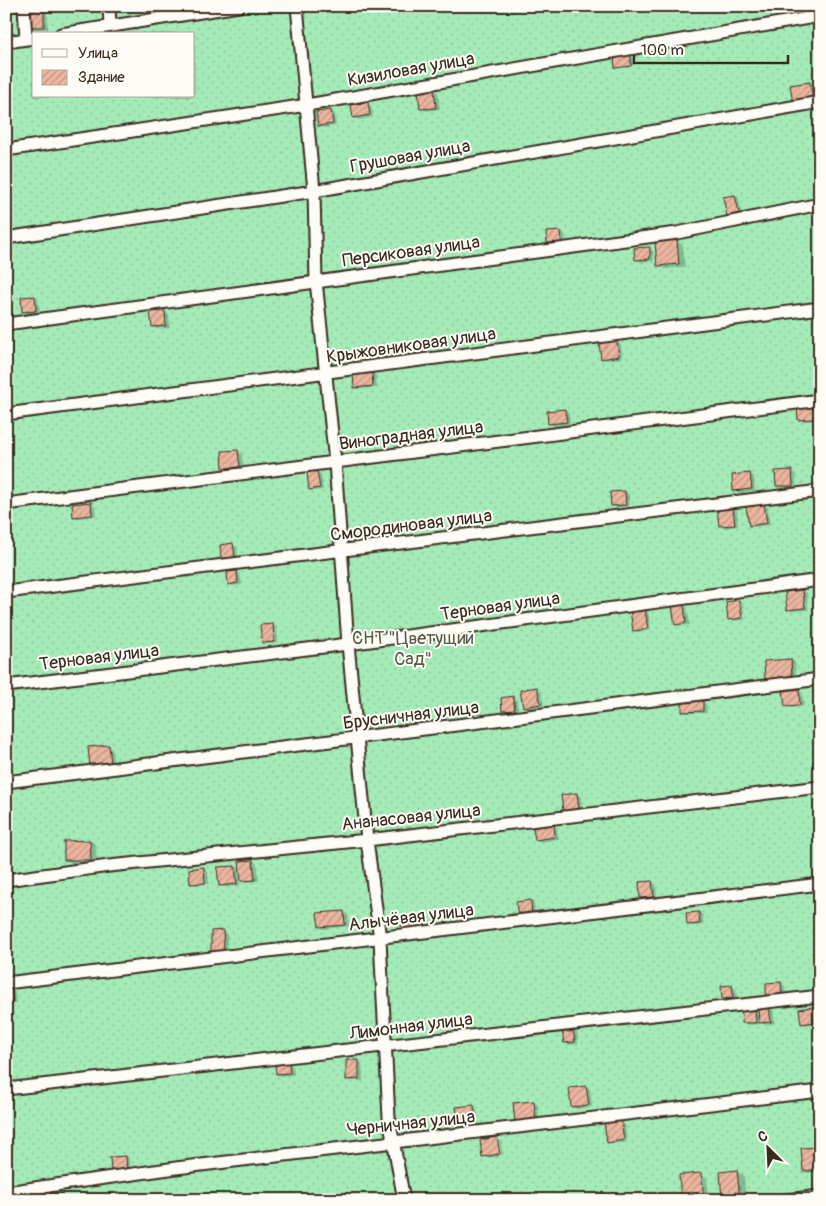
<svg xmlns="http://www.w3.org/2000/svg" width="826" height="1206" font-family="Pangolin,sans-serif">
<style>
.garden{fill:url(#garden-dots);stroke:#708a6b;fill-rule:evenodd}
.shadow{fill:#0003}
.building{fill:url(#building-hatch);stroke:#3b2a1e}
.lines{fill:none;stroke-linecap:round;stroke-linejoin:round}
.minor-casing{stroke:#3b2a1e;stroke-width:15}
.minor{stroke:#fdfcf7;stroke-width:11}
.labels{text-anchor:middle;stroke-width:4;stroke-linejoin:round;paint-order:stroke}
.street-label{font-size:18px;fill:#3b2a1e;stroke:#fdfcf7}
.park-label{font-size:18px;fill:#555a44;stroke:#fdfcf7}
</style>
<defs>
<pattern id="garden-dots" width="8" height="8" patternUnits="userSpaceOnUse" patternTransform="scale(1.25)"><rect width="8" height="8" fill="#a4ebb8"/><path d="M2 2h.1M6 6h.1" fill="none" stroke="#8eca9e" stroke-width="1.8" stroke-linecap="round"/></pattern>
<pattern id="building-hatch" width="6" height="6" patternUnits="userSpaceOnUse" patternTransform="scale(1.25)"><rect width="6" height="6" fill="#ecb6a0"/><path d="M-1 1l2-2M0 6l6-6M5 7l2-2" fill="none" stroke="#c09482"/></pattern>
</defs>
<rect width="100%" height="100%" fill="#faeee6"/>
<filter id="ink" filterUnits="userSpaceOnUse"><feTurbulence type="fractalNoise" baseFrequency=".02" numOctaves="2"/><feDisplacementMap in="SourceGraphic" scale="10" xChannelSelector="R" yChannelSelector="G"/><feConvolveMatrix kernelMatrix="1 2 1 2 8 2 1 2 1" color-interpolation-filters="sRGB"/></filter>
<g filter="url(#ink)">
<path class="garden" d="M6,6H820V1200H6ZM34,34H194V96H34Z"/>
<path class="shadow" d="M43,11L47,13L48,29H34L30,27Z
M630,56L634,58L635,65L616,67Z
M810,84L814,86L816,102L798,104Z
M434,90L438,92L440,109L426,111L422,109Z
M367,104L371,106L373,117L359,120L355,118Z
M331,112L335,114L336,126L323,128L319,126Z
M735,196L739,199L742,215L732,217L728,215Z
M561,232L565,234L566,244L552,245L548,242Z
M677,241L683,245L685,267L665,269L658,265Z
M649,248L653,251L654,261L640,262L636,259Z
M34,297L38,299L40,313L27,314L23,312Z
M165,312L169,315L170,328L157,329L153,326Z
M617,342L621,344L622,358L606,360L602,358Z
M372,373L376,375L377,388L359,389L355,387V374Z
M814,408L818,410V420L803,421L799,419Z
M565,410L569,413L570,424L554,426L550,424Z
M238,451L242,454L243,469L228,470L224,468Z
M792,471L796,474V487L781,488L777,486Z
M317,472L321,474L323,490L314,491L310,489Z
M750,474L754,476L755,491L739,493L735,490Z
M625,492L629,494V507L616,508L612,505Z
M91,503L95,506L96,516L78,518L74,516Z
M764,505L768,508L770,525L754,527L750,525Z
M733,508L737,510L738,526L724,528L720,525Z
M233,545L237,547L238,559L226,560L222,558Z
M236,572L240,574L242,585L233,586L229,584Z
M803,591L807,593L808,610L792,611L788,609Z
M739,602L743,604L745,620L733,621L729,619Z
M683,606L687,608L690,625L680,626L676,624Z
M644,609L648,611L651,630L638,632L634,630Z
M273,625L277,628L278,643L267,644L263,642Z
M791,660L795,662L796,678L771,680L767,678Z
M537,689L541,691L544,706L528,709L524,706Z
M798,691L802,693L804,706L790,708L786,705Z
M513,698L517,700L518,711L508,712L504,710Z
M702,701L706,704L707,713H687L684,711Z
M108,746L112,749L114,766H91Z
M577,794L581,797L582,811L568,812L564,810L563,796Z
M553,826L557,828L559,839L540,842L536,839Z
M90,841L96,845L97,863H72L65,860Z
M253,861L257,864L259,881L246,882L242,880Z
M235,867L239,869L240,886L224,887L220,885Z
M204,869L208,871L209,884L195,885L191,883Z
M652,882L656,884L657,898L645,900L642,897Z
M530,902L534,904L536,917L519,916Z
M344,912L348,914L349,926L324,929L320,927Z
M699,913L703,915V925L692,926L688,924Z
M414,917L418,919L419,930L403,929Z
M223,932L227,934V953L217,954L213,951Z
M781,983L785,986L786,997L768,996Z
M732,986L736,989L737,999L728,1000L724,998Z
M11,989L15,992L16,1003L6,1004V990Z
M769,1007L773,1010L775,1023L765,1025L759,1021V1024L748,1025L744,1023L754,1010L759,1013Z
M812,1009L816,1011L818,1023L806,1025L802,1023Z
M573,1030L577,1032L578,1044L569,1045L565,1043Z
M358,1061L362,1063L363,1081H351L347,1079Z
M289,1064L293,1066L294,1075L281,1076L277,1074Z
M586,1087L590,1089L592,1107L576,1109L572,1107L570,1089Z
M534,1102L538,1105L539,1122L520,1123Z
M473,1106L477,1109L479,1124L463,1126L459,1124Z
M621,1123L625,1125L627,1142L612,1144L608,1142Z
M497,1139L499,1157L487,1158L484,1156Z
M499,1140L501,1141L503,1156H502Z
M819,1148L820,1172L808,1173L804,1171Z
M125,1157L129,1159L130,1172L117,1173Z
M737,1172L744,1175L746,1200H723Z
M701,1175L707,1178L709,1200H684Z"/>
<path class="building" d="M44,9V27H29V10Z
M631,54V66L615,68L614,56Z
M810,82L813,100L793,103L790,85Z
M434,89L436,108L420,109L418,91Z
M368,102L370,115L353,118L351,105Z
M331,110L333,124L318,126L316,112Z
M735,195L739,213L727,216L723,197Z
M561,231L562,242L547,243L546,232Z
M677,240L679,264L657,266L655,242Z
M650,247V259L635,260L634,248Z
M35,296L36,311L22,312L21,297Z
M165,311L166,326L152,327L150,312Z
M815,312H820V324L817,325Z
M617,341L619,356L601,359L599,343Z
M372,372L373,386L354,388L353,373Z
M814,406L815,419L798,420L797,407Z
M565,409L567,422L548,424L547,411Z
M238,450L240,467L223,468L222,451Z
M792,470L793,486H776L775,471Z
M317,471L320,488L309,490L307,472Z
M750,473L752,489L733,491L732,475Z
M625,491L626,505L611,506L610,492Z
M91,502L92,515L73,517L72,504Z
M764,504L767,523L749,526L746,507Z
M733,507L735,525L719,526L717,508Z
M233,543L235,557L221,559L220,545Z
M237,571L238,583L228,585L227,572Z
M803,590L805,608L787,610L785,592Z
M739,600L742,618L728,620L726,602Z
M684,604L686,623L675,625L672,606Z
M645,608L648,629L633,631L630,610Z
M273,624L274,642L262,643L260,625Z
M791,659L792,676L765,679L764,661Z
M537,687L541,704L523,707L520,690Z
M799,689L800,705L785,706L783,691Z
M513,696L515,710L502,711L501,698Z
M703,700V711L682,712V701Z
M109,745L111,764L90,766L88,747Z
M577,793L579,809L563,811L561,795Z
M554,824L555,837L535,840L533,827Z
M90,840L91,860H64V841Z
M253,860L255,880L241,881L239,861Z
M235,866L237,884L219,886L217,867Z
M204,867L205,883L190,884L189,869Z
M652,881L654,897L640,898L639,882Z
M531,900L532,916L518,917L516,902Z
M344,911L345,925L319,927L317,913Z
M699,912L700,924L687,925L686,913Z
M414,916L416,928L402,930L400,918Z
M223,930L224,951L211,952V931Z
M781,982L782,996L766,997V983Z
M732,985L733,998L722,999L721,986Z
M11,988L13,1002H6V989Z
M769,1006L771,1022L759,1023L758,1007Z
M812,1007L814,1022L801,1024L799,1009Z
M755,1008L756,1023H742L741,1009Z
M573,1029L575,1042L564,1043L562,1030Z
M346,1060H359V1079L346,1080Z
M289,1063L290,1073L276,1074L275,1064Z
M586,1086L589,1105L571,1107L569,1088Z
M534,1101L536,1120L515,1122L513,1103Z
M474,1105L475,1123L458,1124L456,1107Z
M621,1121L624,1140L607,1143L604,1123Z
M497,1137L500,1154L482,1157L480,1140Z
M819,1147L820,1170L803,1171L801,1148Z
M126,1156L127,1170L111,1172L110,1157Z
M737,1170L740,1199L722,1200L720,1172Z
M701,1173L704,1198L681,1200L679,1175Z"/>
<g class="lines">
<g class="minor-casing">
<path id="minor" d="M24,6L26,39
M109,6L110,26
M297,6L314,191L316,281L335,462L348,644L367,840L380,939L389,1118L404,1200
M61,34L239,6
M6,42L34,38
M6,150L307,105L820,16
M6,238L314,191L820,102
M6,324L677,233L820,204
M6,414L820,308
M6,504L820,400
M6,592L820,491
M6,686L348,644L820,580
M6,782L820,679
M6,880L109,866L367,840L820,787
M6,983L820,884
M6,1089L820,996
M6,1192L176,1168L820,1091
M786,1200L820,1196"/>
</g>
<use href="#minor" class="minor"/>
</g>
</g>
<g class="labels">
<g class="street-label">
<text transform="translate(411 69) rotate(-10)" y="6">Кизиловая улица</text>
<text transform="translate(410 156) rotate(-10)" y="6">Грушовая улица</text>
<text transform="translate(411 251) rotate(-8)" y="6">Персиковая улица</text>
<text transform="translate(411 345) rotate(-8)" y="6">Крыжовниковая улица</text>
<text transform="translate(411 435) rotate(-7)" y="6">Виноградная улица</text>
<text transform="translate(411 525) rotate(-7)" y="6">Смородиновая улица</text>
<text transform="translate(500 606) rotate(-8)" y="6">Терновая улица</text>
<text transform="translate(99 657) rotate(-7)" y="6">Терновая улица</text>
<text transform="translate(411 715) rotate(-7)" y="6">Брусничная улица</text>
<text transform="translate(411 817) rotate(-6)" y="6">Ананасовая улица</text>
<text transform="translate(411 917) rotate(-7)" y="6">Алычёвая улица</text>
<text transform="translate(411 1026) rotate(-7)" y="6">Лимонная улица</text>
<text transform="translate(411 1123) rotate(-6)" y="6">Черничная улица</text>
</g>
<g class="park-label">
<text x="413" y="644">СНТ "Цветущий<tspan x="413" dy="21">Сад"</tspan></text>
</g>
</g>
<rect width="826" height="1206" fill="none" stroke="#fdfcf7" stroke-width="25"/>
<rect x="12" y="12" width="801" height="1181" fill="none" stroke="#3b2a1e" stroke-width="2" filter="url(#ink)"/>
<rect x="32" y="32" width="162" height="65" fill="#fdfcf7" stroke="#afa8a0"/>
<rect x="42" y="49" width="25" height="8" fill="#fdfcf7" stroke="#afa8a0"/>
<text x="78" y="58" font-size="15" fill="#3b2a1e">Улица</text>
<rect x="42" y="70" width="25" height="15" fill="url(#building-hatch)" stroke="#afa8a0"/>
<text x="78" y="82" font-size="15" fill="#3b2a1e">Здание</text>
<g transform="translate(768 1148) rotate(336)" stroke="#fdfcf7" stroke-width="4" paint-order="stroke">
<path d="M0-4L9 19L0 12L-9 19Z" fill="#3b2a1e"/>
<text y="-8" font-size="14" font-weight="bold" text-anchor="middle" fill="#3b2a1e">С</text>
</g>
<path d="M634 55v8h154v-8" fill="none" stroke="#3b2a1e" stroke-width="2.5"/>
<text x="641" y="55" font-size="15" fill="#3b2a1e" stroke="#fdfcf7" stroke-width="4" paint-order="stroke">100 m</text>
</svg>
